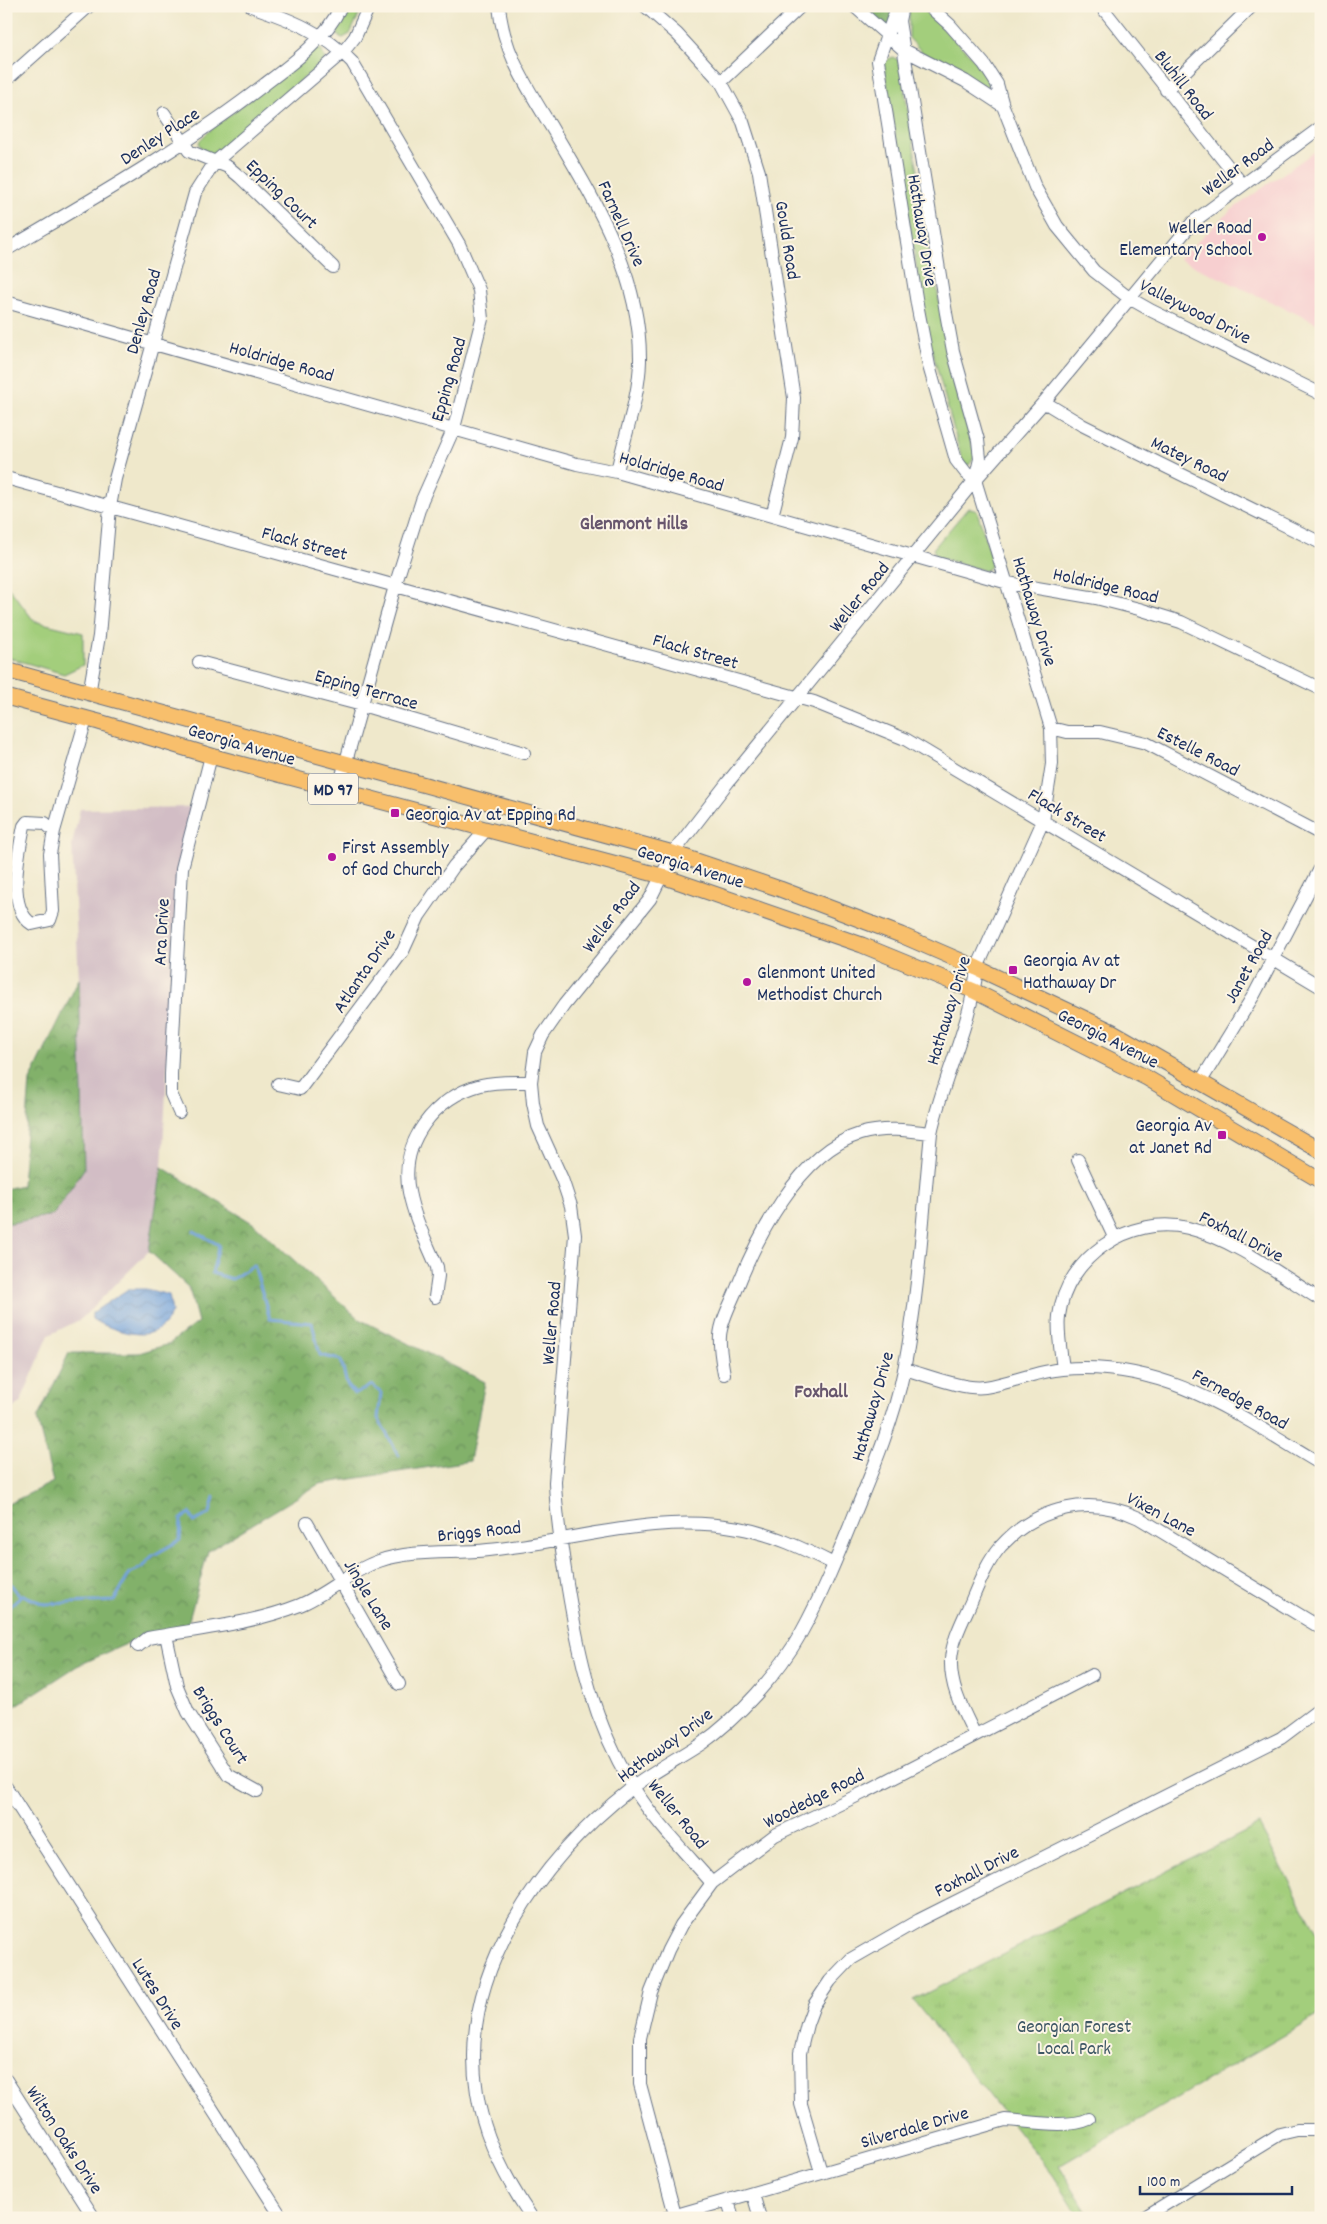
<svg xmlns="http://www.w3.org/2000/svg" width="1327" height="2224" font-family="Dekko,sans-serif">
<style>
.built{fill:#f7cfd0}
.industrial{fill:#d2bdc5}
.green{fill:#a3ce7b;stroke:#5f7e6c}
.forest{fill:url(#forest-crowns);stroke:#4e7064}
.park{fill:url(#park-tufts);stroke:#5f7e6c}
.water{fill:url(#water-waves);stroke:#46689c}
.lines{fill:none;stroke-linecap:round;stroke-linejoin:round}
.stream{stroke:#72a2db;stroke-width:3}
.minor-casing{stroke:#657084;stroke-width:14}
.major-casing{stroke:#657084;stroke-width:17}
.minor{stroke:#fff;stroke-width:12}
.major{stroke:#f8bf6c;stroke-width:15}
.poi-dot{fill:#b5179e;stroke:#fcf5e5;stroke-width:2}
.labels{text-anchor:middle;stroke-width:4;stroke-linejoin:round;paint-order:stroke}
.shield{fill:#fcf5e5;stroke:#5e6a86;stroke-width:1}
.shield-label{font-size:18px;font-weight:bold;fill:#1b2f5e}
.street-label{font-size:19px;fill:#1b2f5e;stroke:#fcf5e5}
.poi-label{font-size:19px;fill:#1b2f5e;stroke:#fcf5e5;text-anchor:start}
.park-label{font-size:19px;fill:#3d5765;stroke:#fcf5e5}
.neighbourhood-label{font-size:20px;font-weight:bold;fill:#68576e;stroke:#fcf5e5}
</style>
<defs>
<pattern id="forest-crowns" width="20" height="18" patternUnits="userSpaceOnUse" patternTransform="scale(1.25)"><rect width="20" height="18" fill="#82b16b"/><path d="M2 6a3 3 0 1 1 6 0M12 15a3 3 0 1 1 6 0" fill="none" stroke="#6a905b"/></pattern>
<pattern id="park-tufts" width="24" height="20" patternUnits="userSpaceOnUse" patternTransform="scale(1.25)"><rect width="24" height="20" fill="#a3ce7b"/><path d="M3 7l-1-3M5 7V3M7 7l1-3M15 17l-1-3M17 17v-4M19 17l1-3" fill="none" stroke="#8cb16d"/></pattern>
<pattern id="water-waves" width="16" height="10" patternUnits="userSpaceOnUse" patternTransform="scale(1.25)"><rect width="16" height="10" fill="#72a2db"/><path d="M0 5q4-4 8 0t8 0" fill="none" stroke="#5d84b5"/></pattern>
</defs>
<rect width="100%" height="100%" fill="#fcf5e5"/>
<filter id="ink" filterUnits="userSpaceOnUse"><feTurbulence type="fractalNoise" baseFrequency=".02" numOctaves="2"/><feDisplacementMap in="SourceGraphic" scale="10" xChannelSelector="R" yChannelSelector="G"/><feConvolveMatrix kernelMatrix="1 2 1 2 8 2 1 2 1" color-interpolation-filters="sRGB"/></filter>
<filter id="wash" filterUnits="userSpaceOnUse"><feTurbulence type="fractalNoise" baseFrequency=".0096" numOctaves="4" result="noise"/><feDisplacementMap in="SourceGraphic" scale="20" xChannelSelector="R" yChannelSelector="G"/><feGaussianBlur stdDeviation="1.12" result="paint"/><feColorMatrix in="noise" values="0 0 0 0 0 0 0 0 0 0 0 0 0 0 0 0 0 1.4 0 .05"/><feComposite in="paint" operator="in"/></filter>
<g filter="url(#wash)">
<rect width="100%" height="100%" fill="#efe8cb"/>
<path class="built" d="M1321,147V325L1179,259L1230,211Z"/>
<path class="industrial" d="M193,807L177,880L162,1167L149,1251L81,1319L49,1335L20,1403L6,1414V1224L53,1215L84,1168L79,979L72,845L80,809Z"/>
<path class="green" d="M344,6H363L350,34L343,38L338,36L336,29Z
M909,6H920L973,58L989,82L987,87L923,53L909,38Z
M321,49L325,60L215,155L205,153L199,144L200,140L209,131L314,50Z
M893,57L898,60L901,68L945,337L975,457L969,465H965L961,456L927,332L884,64L887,60Z
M968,508L977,511L993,563L986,571L937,557L933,549Z
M6,584L34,621L83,633V665L64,674L6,657Z"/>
<path class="forest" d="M854,6H902L904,50Z
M79,979L84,1169L53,1215L6,1224V1189L22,1185L30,1081Z
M162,1167L254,1224L359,1319L485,1382L470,1461L319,1484L208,1551L187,1627L133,1641L77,1666L6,1712V1505L53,1482L37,1419L69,1353H139L169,1344L198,1322L189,1288L149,1251Z"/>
<path class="park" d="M1259,1825L1321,1940V2014L1059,2166L1091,2218H1080L1053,2175L913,2000Z"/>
<path class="water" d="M128,1289H146L169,1295L172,1312C169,1317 165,1325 160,1328C144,1342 107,1328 92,1319V1313Z"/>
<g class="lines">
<path class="stream" d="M194,1231L219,1245L212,1273L232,1279L254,1265L270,1319L312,1323L320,1355L341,1360L347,1385L355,1394L372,1385L381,1393L378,1418L399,1456
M6,1577L20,1597
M6,1610L23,1595L44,1604L114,1601L130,1573L143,1567L152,1556L180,1540L181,1519L190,1513L194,1522L210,1513L214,1497"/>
</g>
</g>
<g filter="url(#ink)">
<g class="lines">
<g class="minor-casing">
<path id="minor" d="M251,6C289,19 324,32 352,62L459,244L479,290L482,319L454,428L422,500L395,586L338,790
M499,6C503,53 529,90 553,130C595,201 641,275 640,361C639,399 624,436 617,472
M645,6L677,34L721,82L743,122L759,172L794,398L792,438L772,516
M854,6L904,50L965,81L1003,106
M929,6L950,25L984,64L997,84L1003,106L1035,187L1057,226L1094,271L1129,298L1152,311L1321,394
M1101,6L1242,184
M897,7L878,61L917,304L929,366L956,460L966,473L975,480
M6,80L89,6
M721,82L801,6
M1166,90L1252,6
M164,113L189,151L228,167L240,177L333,267
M6,250C94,198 184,147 265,84C293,63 326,39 341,6
M6,302L577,464L617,472L1008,583L1096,598L1139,609L1181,622L1321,689
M1044,402L1082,425L1142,455L1321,543
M6,478L814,702L905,739L1321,987
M199,662L362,705L524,753
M89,694L99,636L110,507L115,479L195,193L215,162L343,52L355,37L369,6
M1051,728L1067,732H1100L1146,743L1321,834
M54,831L45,823L27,822L24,826C19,851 6,908 32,924L50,920L53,911L50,854L54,831L86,719
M1201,1081L1255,993L1321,867
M278,1084L300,1089L403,951L419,916L454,866L487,829
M179,1112L171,1094V1074L182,868L211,756
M1078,1160L1114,1237
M435,1297L438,1276L437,1267C427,1243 414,1218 409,1192C399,1142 435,1097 481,1085C496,1081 516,1082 531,1082
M904,1369C927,1375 963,1390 985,1387C1011,1383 1037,1371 1063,1369C1166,1360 1238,1415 1321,1464
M1063,1369C1061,1352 1057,1332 1059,1316C1066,1258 1130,1214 1188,1228C1233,1239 1281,1275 1321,1300
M724,1374C722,1362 719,1348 720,1336C721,1322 729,1307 735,1293C756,1239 799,1152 860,1134C883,1127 907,1130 931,1133
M307,1523L399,1684
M166,1635L177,1686L188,1712L228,1775L257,1791
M138,1646L148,1638C198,1629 252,1624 300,1605C327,1594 350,1571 379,1561C413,1549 453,1554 488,1550C572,1542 654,1512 739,1528C773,1534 804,1549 834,1564
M975,1735C963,1710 950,1688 951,1660C952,1640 963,1620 971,1602C979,1583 987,1562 1001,1546C1038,1506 1091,1495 1139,1518L1321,1628
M6,1787L282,2218
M712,1883C685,1852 655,1822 633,1787C593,1722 579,1657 567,1583C562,1549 556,1516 555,1482L575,1235L571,1206L562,1179L538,1126L533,1103L531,1082L535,1052L543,1035L564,1005L650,899L673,853L728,782L975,480L1044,402L1193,222L1321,127
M6,2080L94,2218
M821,2172L801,2104L800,2053L807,2024L814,2005L830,1981L851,1959L919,1920L1281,1738L1321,1708
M753,2194L760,2218
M728,2201L733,2218
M675,2215L640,2084V2038L651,1992L668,1950L681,1925L712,1883L775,1835L867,1791L1092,1675
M532,2218C506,2180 484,2138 477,2093C457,1972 542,1858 632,1788C653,1772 678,1759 701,1744C738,1718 779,1673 801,1633C822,1595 839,1553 855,1513C874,1467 894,1419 904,1370C919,1292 923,1212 931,1133C943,1077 971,1025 977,968L1043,821L1052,764L1051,728L975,480L980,459L978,440L953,351L946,313L899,21L902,6
M666,2218L1005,2120C1028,2121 1068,2129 1089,2119
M1143,2218L1280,2134L1297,2130H1321"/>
</g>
<g class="major-casing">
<path id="major" d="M6,670L673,853L780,889L901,935L977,968L1111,1031L1321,1151
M6,697L99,722L218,758L662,876L862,945L974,991L1147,1078L1321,1181"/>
</g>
<use href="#minor" class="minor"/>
<use href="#major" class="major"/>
</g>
</g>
<g class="poi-dot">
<circle cx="1262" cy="237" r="5"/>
<rect x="390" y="808" width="10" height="10" rx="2.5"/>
<circle cx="332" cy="857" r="5"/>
<rect x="1008" y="965" width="10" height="10" rx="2.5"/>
<circle cx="747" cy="982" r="5"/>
<rect x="1217" y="1130" width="10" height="10" rx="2.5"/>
</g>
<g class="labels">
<rect class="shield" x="308" y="773.5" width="50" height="31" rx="4"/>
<g class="shield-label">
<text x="333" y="795">MD 97</text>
</g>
<g class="street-label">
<text transform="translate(1185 84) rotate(52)" y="7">Bluhill Road</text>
<text transform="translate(159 135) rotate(-33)" y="7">Denley Place</text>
<text transform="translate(1237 166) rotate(-36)" y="7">Weller Road</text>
<text transform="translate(283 193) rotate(44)" y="7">Epping Court</text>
<text transform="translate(623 223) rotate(66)" y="7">Farnell Drive</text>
<text transform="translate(924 230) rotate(81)" y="7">Hathaway Drive</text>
<text transform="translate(789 240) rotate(81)" y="7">Gould Road</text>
<text transform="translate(1196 310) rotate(27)" y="7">Valleywood Drive</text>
<text transform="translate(142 311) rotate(-74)" y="7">Denley Road</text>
<text transform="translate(282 360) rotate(16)" y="7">Holdridge Road</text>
<text transform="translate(447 379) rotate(-74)" y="7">Epping Road</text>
<text transform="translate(1190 458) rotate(26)" y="7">Matey Road</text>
<text transform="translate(672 470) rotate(16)" y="7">Holdridge Road</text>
<text transform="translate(305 542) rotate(15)" y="7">Flack Street</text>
<text transform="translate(1106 584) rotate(13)" y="7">Holdridge Road</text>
<text transform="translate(858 596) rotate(-51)" y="7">Weller Road</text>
<text transform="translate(1036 611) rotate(73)" y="7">Hathaway Drive</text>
<text transform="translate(696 650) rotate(16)" y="7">Flack Street</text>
<text transform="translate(367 688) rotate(16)" y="7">Epping Terrace</text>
<text transform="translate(242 743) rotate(16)" y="7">Georgia Avenue</text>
<text transform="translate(1199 750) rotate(27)" y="7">Estelle Road</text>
<text transform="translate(1068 814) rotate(31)" y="7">Flack Street</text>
<text transform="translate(691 865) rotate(17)" y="7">Georgia Avenue</text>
<text transform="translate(610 916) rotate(-53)" y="7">Weller Road</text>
<text transform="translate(160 932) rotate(-87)" y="7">Ara Drive</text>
<text transform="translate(1247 966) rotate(-61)" y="7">Janet Road</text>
<text transform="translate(363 970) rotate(-56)" y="7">Atlanta Drive</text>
<text transform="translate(947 1010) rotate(-73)" y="7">Hathaway Drive</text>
<text transform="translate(1109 1037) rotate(27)" y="7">Georgia Avenue</text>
<text transform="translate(1242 1235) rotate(27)" y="7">Foxhall Drive</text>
<text transform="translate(550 1323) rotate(-85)" y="7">Weller Road</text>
<text transform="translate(1241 1398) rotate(29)" y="7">Fernedge Road</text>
<text transform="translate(871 1406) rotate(-74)" y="7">Hathaway Drive</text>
<text transform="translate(1162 1513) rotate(28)" y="7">Vixen Lane</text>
<text transform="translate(479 1530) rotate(-6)" y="7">Briggs Road</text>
<text transform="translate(370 1594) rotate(59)" y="7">Jingle Lane</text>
<text transform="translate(222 1724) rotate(58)" y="7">Briggs Court</text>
<text transform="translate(664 1744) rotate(-36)" y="7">Hathaway Drive</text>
<text transform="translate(813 1797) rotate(-27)" y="7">Woodedge Road</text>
<text transform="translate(679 1813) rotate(51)" y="7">Weller Road</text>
<text transform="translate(976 1870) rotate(-27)" y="7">Foxhall Drive</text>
<text transform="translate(159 1993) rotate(58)" y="7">Lutes Drive</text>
<text transform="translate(914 2126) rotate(-16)" y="7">Silverdale Drive</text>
<text transform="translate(66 2139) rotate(57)" y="7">Wilton Oaks Drive</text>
</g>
<g class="poi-label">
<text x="1252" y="233" text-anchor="end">Weller Road<tspan x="1252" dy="22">Elementary School</tspan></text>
<text x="405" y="820">Georgia Av at Epping Rd</text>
<text x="342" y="853">First Assembly<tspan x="342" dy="22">of God Church</tspan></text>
<text x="1023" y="966">Georgia Av at<tspan x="1023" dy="22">Hathaway Dr</tspan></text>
<text x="757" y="978">Glenmont United<tspan x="757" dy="22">Methodist Church</tspan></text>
<text x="1212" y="1131" text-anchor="end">Georgia Av<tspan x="1212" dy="22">at Janet Rd</tspan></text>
</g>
<g class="park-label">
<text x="1074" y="2032">Georgian Forest<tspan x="1074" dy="22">Local Park</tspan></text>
</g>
<g class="neighbourhood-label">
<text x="634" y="529">Glenmont Hills</text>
<text x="821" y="1397">Foxhall</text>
</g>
</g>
<rect width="1327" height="2224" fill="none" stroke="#fcf5e5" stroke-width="25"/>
<path d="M1140 2186v8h152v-8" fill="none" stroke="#1b2f5e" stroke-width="2.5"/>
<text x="1147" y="2186" font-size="15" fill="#1b2f5e" stroke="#fcf5e5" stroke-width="4" paint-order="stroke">100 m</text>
</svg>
